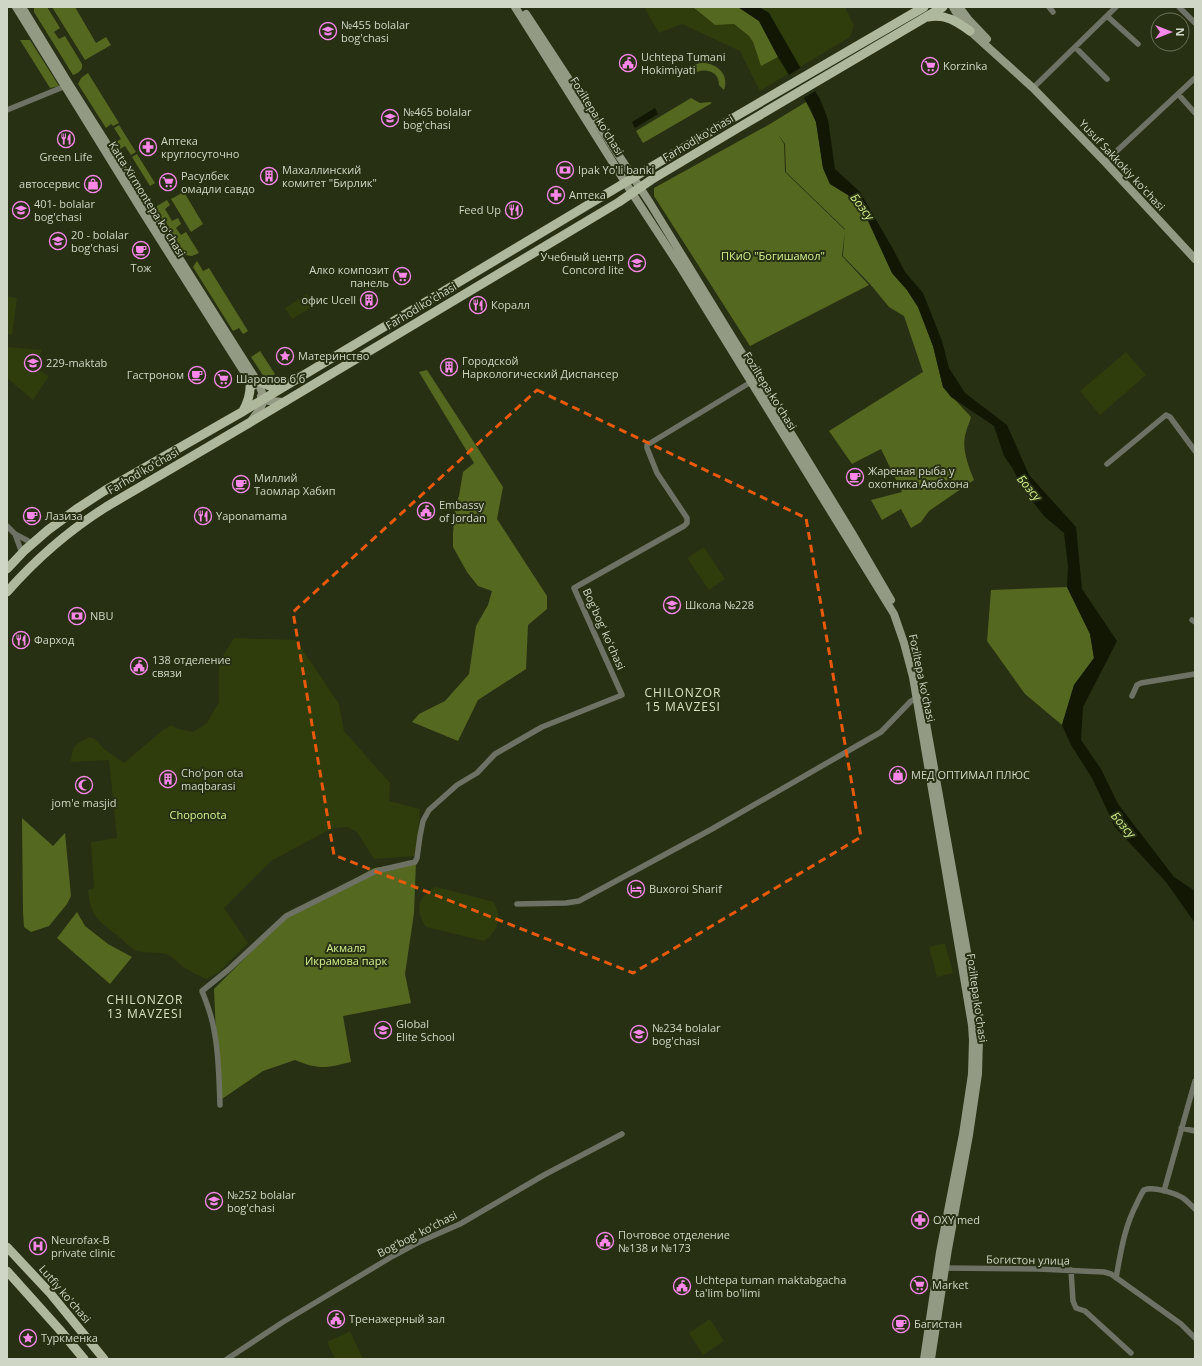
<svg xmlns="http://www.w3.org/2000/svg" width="1202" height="1366" font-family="'Open Sans',sans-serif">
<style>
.green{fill:#2f3c0c}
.forest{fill:#556820}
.water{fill:#111703}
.pier{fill:#273013}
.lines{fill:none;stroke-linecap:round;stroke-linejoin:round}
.street{stroke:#6d7264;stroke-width:5.5}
.secondary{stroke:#929a84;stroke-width:8}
.primary{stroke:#aeb89c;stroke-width:9}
.marked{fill:none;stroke:#e8590c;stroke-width:3;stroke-dasharray:8 5;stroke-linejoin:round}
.labels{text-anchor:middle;stroke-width:4;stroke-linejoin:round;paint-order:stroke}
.poi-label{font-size:11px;fill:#d0d6c5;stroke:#273013;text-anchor:start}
.street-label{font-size:11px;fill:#d0d6c5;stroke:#273013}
.park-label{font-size:11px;fill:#d3f28f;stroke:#273013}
.water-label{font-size:12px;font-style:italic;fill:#d0ef8c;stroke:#273013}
.neighbourhood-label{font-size:12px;letter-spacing:1px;fill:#d6e2bf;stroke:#273013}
</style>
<rect width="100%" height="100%" fill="#273013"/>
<path class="green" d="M648,7H693L715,25L734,24L749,36L753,42L761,66L778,57L788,74L760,91L740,51L682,24L659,33L645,9Z
M759,7H845L854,26L850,37L800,67L769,13Z
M307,294L314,306L292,319L285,308Z
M7,296L17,298L12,335L7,334Z
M7,347L42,350L35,368L49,376L33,400L7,378Z
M1126,352L1146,375L1100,415L1080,391Z
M704,547L725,579L709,590L687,558Z
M234,638L296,640L339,704L344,731L390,783L389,801L420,809L417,856L374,859L357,832L347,827L336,828L325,832L271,861L224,908L248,943L218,973L206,979C198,975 189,971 182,966C177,962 173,957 168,955C159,951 147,954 137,951C130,948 124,941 118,936C97,919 91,918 88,890L94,888L91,842L117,838L109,760L71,762C72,745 76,744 90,737L96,740L104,749L124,763L163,730L171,725L178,729L193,732L207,723L219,702V662Z
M436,887L494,902C502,919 499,930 484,941L426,927C414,911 418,895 436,887Z
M945,943L953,973L937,977L929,947Z
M710,1319L724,1341L703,1355L689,1333Z
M350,1331L363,1359H335L327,1342Z"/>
<path class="forest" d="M34,7H47L60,28L54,32L59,39L65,36L82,64C83,70 79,73 73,75L34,12Z
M52,7H75L96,43L106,37L111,45L85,60Z
M693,7H738L759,21L778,57L761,66L753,42L749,36L734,24L715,25Z
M20,40H30L59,86L50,88Z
M700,63C715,62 730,73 724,90L719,85C719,72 707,68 697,72L694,65Z
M88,73L119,123L113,126L111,124L106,128L78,84L81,78Z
M691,98L700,103L710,102L712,103L643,143L636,131Z
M806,102L816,122L823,168L830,184L848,195L853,203L864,212L892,273L907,290L918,307L933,346L943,387L971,417C970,422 967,427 966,432C961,448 968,465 974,480L929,511L921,522L911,528L901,509L882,520L871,500L902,492L881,449L852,464L829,431L923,372L904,316L889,307L870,284L843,256L845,229L786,172L785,144L778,134L784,144L785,172L845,230L842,256L869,285L750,346L654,196V188L770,124Z
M119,125L136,152L131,155L125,146L120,149L116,142L121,139L114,128Z
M137,154L155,183L150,186L132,157Z
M184,192L203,224L191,232L171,199Z
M167,200L170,205L165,209L172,221L178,218L181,224L176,228L181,235L186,232L199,253L192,256L185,255L157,211V206Z
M197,261L203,271L209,268L248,331L243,334L239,328L233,331L193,267Z
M260,351L275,374L266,380L251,357Z
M427,370L503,487L497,519L547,596V609L528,625L526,669L478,700L458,741L412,722L419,714L445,701L469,674L476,626L488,605L492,591L478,586L467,572L453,547V533L456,502L459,496L463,472L474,463L419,372Z
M1067,587L1090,634L1094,658L1074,685L1062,725L1025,694L987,641L991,590Z
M22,818L53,846L65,833L71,896L67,904L49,926L31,932L24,927L23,912Z
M416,862L414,913L405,974L411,1003L343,1016L351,1062C325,1068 320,1070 295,1060L263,1071L219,1101L214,989L285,918L374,868Z
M77,912L85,926L108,944L132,957L110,984L57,938Z"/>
<path class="water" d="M738,7H759L769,13L800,67L820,99L828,120L835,169L860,192L893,249L905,272L923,293L942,341L949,368L965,393L1007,425L1029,475L1076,527L1082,589L1117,641L1083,707L1081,740L1101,769L1118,804L1174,877L1195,891V923L1166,882L1115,827L1092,778L1071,745L1062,725L1074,685L1094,658L1090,634L1067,587L1068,566L1064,533L1044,516L1022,488L1013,469L1004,456L994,426L951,397L943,387L933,346L918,307L907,290L892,273L864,212L853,203L848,195L830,184L823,168L816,122L810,108L778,57L759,21Z
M655,108L658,114L635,128L632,122Z"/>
<path class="pier" d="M802,67L817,90L802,99L787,76Z"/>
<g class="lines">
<path class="street" d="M1049,7L1053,12
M1179,7L1195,23
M1107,16L1138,44
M1075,47L1107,79
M1033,88L1116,7
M1178,94L1195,113
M7,110L68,85
M1105,162L1195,78
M1107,464L1166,415L1170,417L1195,451
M7,526L15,534L32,543
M15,534L22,553
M1192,620L1195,622
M1132,696L1137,685L1141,683L1195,674
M517,904L566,903L579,901L712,829L881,732L911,701L916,698
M220,1105C219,1080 219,1054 214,1030C212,1016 207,1004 202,991L228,970L286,916L376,871L415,862L417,858L420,836L423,821L429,810L457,785L477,773L495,754L542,727L622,695L574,588L684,526L687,523V518L657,473L647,448V445L751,382
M1181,1128L1195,1131
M1164,1191L1195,1081
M942,1268L1038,1269L1104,1272L1111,1274L1181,1324L1195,1338
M1071,1270L1073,1301L1076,1308L1085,1311L1131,1353
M1116,1278C1121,1251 1124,1228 1137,1203C1139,1199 1141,1194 1144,1190C1153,1186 1175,1193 1183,1198C1187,1201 1191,1205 1195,1209
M227,1359L283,1322L393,1256L419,1242L460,1224L544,1175L622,1134"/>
<path class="secondary" d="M16,7L142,211L253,386
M22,7L69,84L257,381C268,402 264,403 251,421
M515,7L632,193L679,265L894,614L904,643L913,677L959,948L972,1025L973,1040L972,1074L963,1134L940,1252L924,1359
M953,7L961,21L970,31L1033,88L1105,162L1195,259
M959,7L968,19L987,39
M526,14L650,203L852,533L891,600
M261,396L269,401L285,402
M922,701L966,946L976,1007L979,1039L978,1074L969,1135L948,1249L931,1359"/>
<path class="primary" d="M928,17C946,14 956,21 970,31
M257,381L270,386H284
M243,411C248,402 251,393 250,382
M7,569L25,550L48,530L78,508L104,491L242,412L733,118L924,7
M7,592C36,559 68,531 106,507L249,423L619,202L651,180L738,128L943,7
M7,1247L50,1293L104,1359
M7,1271L59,1329L84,1359"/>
</g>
<path class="marked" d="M537,390L806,518L861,837L633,973L334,855L293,612Z"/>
<defs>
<g id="school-ring" transform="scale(0.9)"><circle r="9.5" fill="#273013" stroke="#fa87e8" stroke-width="1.5"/><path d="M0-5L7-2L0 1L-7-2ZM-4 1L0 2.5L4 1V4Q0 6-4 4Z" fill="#fa87e8"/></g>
<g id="civic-ring" transform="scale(0.9)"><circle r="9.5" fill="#273013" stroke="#fa87e8" stroke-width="1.5"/><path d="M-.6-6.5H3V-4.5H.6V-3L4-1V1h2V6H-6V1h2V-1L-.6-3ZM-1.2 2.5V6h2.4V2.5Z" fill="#fa87e8"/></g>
<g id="supermarket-ring" transform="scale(0.9)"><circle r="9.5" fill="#273013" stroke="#fa87e8" stroke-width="1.5"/><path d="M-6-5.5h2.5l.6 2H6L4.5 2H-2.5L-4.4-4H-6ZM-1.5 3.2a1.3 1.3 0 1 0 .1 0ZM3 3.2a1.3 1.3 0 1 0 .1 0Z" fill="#fa87e8"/></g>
<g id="restaurant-ring" transform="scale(0.9)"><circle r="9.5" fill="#273013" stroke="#fa87e8" stroke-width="1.5"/><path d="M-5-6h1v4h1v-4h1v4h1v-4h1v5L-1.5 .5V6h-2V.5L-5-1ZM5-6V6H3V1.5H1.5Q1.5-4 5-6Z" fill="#fa87e8"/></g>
<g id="pharmacy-ring" transform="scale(0.9)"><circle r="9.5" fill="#273013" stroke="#fa87e8" stroke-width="1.5"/><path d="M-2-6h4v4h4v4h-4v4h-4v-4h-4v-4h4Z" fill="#fa87e8"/></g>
<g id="bank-ring" transform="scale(0.9)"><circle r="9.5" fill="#273013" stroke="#fa87e8" stroke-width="1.5"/><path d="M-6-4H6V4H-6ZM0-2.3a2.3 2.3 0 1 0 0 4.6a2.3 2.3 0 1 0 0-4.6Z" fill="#fa87e8"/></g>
<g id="building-ring" transform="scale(0.9)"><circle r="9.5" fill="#273013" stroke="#fa87e8" stroke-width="1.5"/><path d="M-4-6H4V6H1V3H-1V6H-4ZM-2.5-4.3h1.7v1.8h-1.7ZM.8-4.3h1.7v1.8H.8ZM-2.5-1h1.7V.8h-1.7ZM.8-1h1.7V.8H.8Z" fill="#fa87e8"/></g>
<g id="shop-ring" transform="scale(0.9)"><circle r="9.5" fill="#273013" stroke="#fa87e8" stroke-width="1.5"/><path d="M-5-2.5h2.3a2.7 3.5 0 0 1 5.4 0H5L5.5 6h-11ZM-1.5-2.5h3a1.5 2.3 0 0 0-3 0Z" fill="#fa87e8"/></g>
<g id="cafe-ring" transform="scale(0.9)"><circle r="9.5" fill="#273013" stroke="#fa87e8" stroke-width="1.5"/><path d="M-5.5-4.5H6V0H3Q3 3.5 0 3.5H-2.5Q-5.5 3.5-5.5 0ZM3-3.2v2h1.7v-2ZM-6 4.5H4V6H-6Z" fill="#fa87e8"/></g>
<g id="sight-ring" transform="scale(0.9)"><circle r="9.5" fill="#273013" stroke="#fa87e8" stroke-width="1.5"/><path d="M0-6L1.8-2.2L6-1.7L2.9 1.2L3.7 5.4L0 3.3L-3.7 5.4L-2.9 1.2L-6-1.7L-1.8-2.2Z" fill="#fa87e8"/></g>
<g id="mosque-ring" transform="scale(0.9)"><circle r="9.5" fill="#273013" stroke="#fa87e8" stroke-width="1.5"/><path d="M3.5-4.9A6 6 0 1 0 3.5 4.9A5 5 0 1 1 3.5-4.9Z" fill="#fa87e8"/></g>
<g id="hotel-ring" transform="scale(0.9)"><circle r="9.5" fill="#273013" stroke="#fa87e8" stroke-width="1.5"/><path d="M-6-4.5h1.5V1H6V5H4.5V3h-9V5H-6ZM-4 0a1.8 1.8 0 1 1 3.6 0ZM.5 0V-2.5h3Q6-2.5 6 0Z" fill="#fa87e8"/></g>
<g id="hospital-ring" transform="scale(0.9)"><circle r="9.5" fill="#273013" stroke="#fa87e8" stroke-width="1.5"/><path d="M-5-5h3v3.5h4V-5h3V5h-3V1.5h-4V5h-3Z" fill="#fa87e8"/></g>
</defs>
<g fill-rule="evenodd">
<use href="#school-ring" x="328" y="31"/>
<use href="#civic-ring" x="628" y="63"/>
<use href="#supermarket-ring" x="930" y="66"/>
<use href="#school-ring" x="390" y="118"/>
<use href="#restaurant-ring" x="66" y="139"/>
<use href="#pharmacy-ring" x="148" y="147"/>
<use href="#bank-ring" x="565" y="170"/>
<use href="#building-ring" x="269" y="176"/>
<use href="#supermarket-ring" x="168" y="182"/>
<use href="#shop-ring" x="93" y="184"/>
<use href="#pharmacy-ring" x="556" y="195"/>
<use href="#school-ring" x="21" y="210"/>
<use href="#restaurant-ring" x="514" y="210"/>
<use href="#school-ring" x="58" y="241"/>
<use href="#cafe-ring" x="141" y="250"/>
<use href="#school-ring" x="637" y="263"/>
<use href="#supermarket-ring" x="402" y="276"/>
<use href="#building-ring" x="369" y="300"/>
<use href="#restaurant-ring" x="478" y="305"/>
<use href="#sight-ring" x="285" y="356"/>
<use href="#school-ring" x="33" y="363"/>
<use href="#building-ring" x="449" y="367"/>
<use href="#cafe-ring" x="197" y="375"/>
<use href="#supermarket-ring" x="223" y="379"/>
<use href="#cafe-ring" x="855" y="477"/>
<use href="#cafe-ring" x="241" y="484"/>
<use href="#civic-ring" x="426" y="511"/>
<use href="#cafe-ring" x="32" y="516"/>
<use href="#restaurant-ring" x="203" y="516"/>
<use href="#school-ring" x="672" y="605"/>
<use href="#bank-ring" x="77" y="616"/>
<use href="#restaurant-ring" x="21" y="640"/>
<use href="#civic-ring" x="139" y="666"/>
<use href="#shop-ring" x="898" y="775"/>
<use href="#building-ring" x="168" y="779"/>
<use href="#mosque-ring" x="84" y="785"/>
<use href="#hotel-ring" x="636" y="889"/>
<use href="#school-ring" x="383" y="1030"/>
<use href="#school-ring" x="639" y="1034"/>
<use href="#school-ring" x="214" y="1201"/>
<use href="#pharmacy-ring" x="920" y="1220"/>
<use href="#civic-ring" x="605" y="1241"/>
<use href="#hospital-ring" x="38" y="1246"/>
<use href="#supermarket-ring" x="919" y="1285"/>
<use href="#civic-ring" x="682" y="1286"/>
<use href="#civic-ring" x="336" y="1319"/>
<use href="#cafe-ring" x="901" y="1324"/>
<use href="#sight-ring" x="28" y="1338"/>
</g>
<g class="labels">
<g class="poi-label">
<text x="341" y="29">№455 bolalar<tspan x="341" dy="13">bog'chasi</tspan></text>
<text x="641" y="61">Uchtepa Tumani<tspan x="641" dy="13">Hokimiyati</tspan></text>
<text x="943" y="70">Korzinka</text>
<text x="403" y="116">№465 bolalar<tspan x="403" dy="13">bog'chasi</tspan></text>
<text x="161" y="145">Аптека<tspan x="161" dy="13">круглосуточно</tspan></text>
<text x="66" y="161" text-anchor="middle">Green Life</text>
<text x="282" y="174">Махаллинский<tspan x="282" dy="13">комитет "Бирлик"</tspan></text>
<text x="578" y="174">Ipak Yo'li banki</text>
<text x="181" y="180">Расулбек<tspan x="181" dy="13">омадли савдо</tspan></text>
<text x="80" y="188" text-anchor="end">автосервис</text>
<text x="569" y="199">Аптека</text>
<text x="34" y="208">401- bolalar<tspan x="34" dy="13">bog'chasi</tspan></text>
<text x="501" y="214" text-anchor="end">Feed Up</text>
<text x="71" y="239">20 - bolalar<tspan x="71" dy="13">bog'chasi</tspan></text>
<text x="624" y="261" text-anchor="end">Учебный центр<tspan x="624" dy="13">Concord lite</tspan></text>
<text x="141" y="272" text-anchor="middle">Тож</text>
<text x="389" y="274" text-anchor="end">Алко композит<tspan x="389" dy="13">панель</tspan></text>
<text x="356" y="304" text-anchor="end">офис Ucell</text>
<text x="491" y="309">Коралл</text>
<text x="298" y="360">Материнство</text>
<text x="462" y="365">Городской<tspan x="462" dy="13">Наркологический Диспансер</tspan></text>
<text x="46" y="367">229-maktab</text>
<text x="184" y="379" text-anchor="end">Гастроном</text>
<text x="236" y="383">Шаропов б б</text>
<text x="868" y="475">Жареная рыба у<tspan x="868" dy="13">охотника Аюбхона</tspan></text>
<text x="254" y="482">Миллий<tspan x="254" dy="13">Таомлар Хабип</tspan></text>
<text x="439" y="509">Embassy<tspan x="439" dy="13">of Jordan</tspan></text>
<text x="45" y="520">Лазиза</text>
<text x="216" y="520">Yaponamama</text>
<text x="685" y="609">Школа №228</text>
<text x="90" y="620">NBU</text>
<text x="34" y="644">Фарход</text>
<text x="152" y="664">138 отделение<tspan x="152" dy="13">связи</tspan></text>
<text x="181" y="777">Choʻpon ota<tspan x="181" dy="13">maqbarasi</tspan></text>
<text x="911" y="779">МЕД ОПТИМАЛ ПЛЮС</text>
<text x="84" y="807" text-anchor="middle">jom'e masjid</text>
<text x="649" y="893">Buxoroi Sharif</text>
<text x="396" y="1028">Global<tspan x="396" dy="13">Elite School</tspan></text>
<text x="652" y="1032">№234 bolalar<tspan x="652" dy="13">bog'chasi</tspan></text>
<text x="227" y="1199">№252 bolalar<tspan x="227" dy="13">bog'chasi</tspan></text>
<text x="933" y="1224">OXY med</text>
<text x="618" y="1239">Почтовое отделение<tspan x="618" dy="13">№138 и №173</tspan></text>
<text x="51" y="1244">Neurofax-B<tspan x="51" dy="13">private clinic</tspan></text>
<text x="695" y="1284">Uchtepa tuman maktabgacha<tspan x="695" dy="13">ta'lim bo'limi</tspan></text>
<text x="932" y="1289">Market</text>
<text x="349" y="1323">Тренажерный зал</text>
<text x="914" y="1328">Багистан</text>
<text x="41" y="1342">Туркменка</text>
</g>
<g class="street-label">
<text transform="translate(597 116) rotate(58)" y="4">Foziltepa ko'chasi</text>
<text transform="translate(698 138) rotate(-31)" y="4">Farhod ko'chasi</text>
<text transform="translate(1122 165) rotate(47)" y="4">Yusuf Sakkokiy ko'chasi</text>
<text transform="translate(147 199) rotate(58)" y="4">Katta Xirmontepa koʻchasi</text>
<text transform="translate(421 306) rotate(-31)" y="4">Farhod ko'chasi</text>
<text transform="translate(770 391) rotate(58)" y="4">Foziltepa ko'chasi</text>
<text transform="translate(143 471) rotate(-30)" y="4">Farhod ko'chasi</text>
<text transform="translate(604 629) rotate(66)" y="4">Bogʻbogʻ koʻchasi</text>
<text transform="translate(922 678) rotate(78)" y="4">Foziltepa ko'chasi</text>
<text transform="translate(977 998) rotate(82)" y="4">Foziltepa ko'chasi</text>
<text transform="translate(417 1234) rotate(-27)" y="4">Bogʻbogʻ koʻchasi</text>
<text transform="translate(1028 1260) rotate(1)" y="4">Богистон улица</text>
<text transform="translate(65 1294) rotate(49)" y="4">Lutfiy ko'chasi</text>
</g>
<g class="park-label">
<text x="773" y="260">ПКиО "Богишамол"</text>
<text x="198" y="819">Choponota</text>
<text x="346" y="952">Акмаля<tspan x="346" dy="13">Икрамова парк</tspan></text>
</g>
<g class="water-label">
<text transform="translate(862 207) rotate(53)" y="4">Бозсу</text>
<text transform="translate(1029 488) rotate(50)" y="4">Бозсу</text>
<text transform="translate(1123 825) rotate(49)" y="4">Бозсу</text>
</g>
<g class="neighbourhood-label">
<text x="683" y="697">CHILONZOR<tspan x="683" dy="14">15 MAVZESI</tspan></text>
<text x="145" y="1004">CHILONZOR<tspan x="145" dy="14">13 MAVZESI</tspan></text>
</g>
</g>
<rect width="1202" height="1366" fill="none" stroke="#d0d6c5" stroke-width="16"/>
<g transform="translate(1170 32) rotate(90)"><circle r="19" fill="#273013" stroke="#6b725a"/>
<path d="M0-3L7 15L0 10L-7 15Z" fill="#fa87e8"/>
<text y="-6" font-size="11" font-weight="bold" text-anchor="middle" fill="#d0d6c5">N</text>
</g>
</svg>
